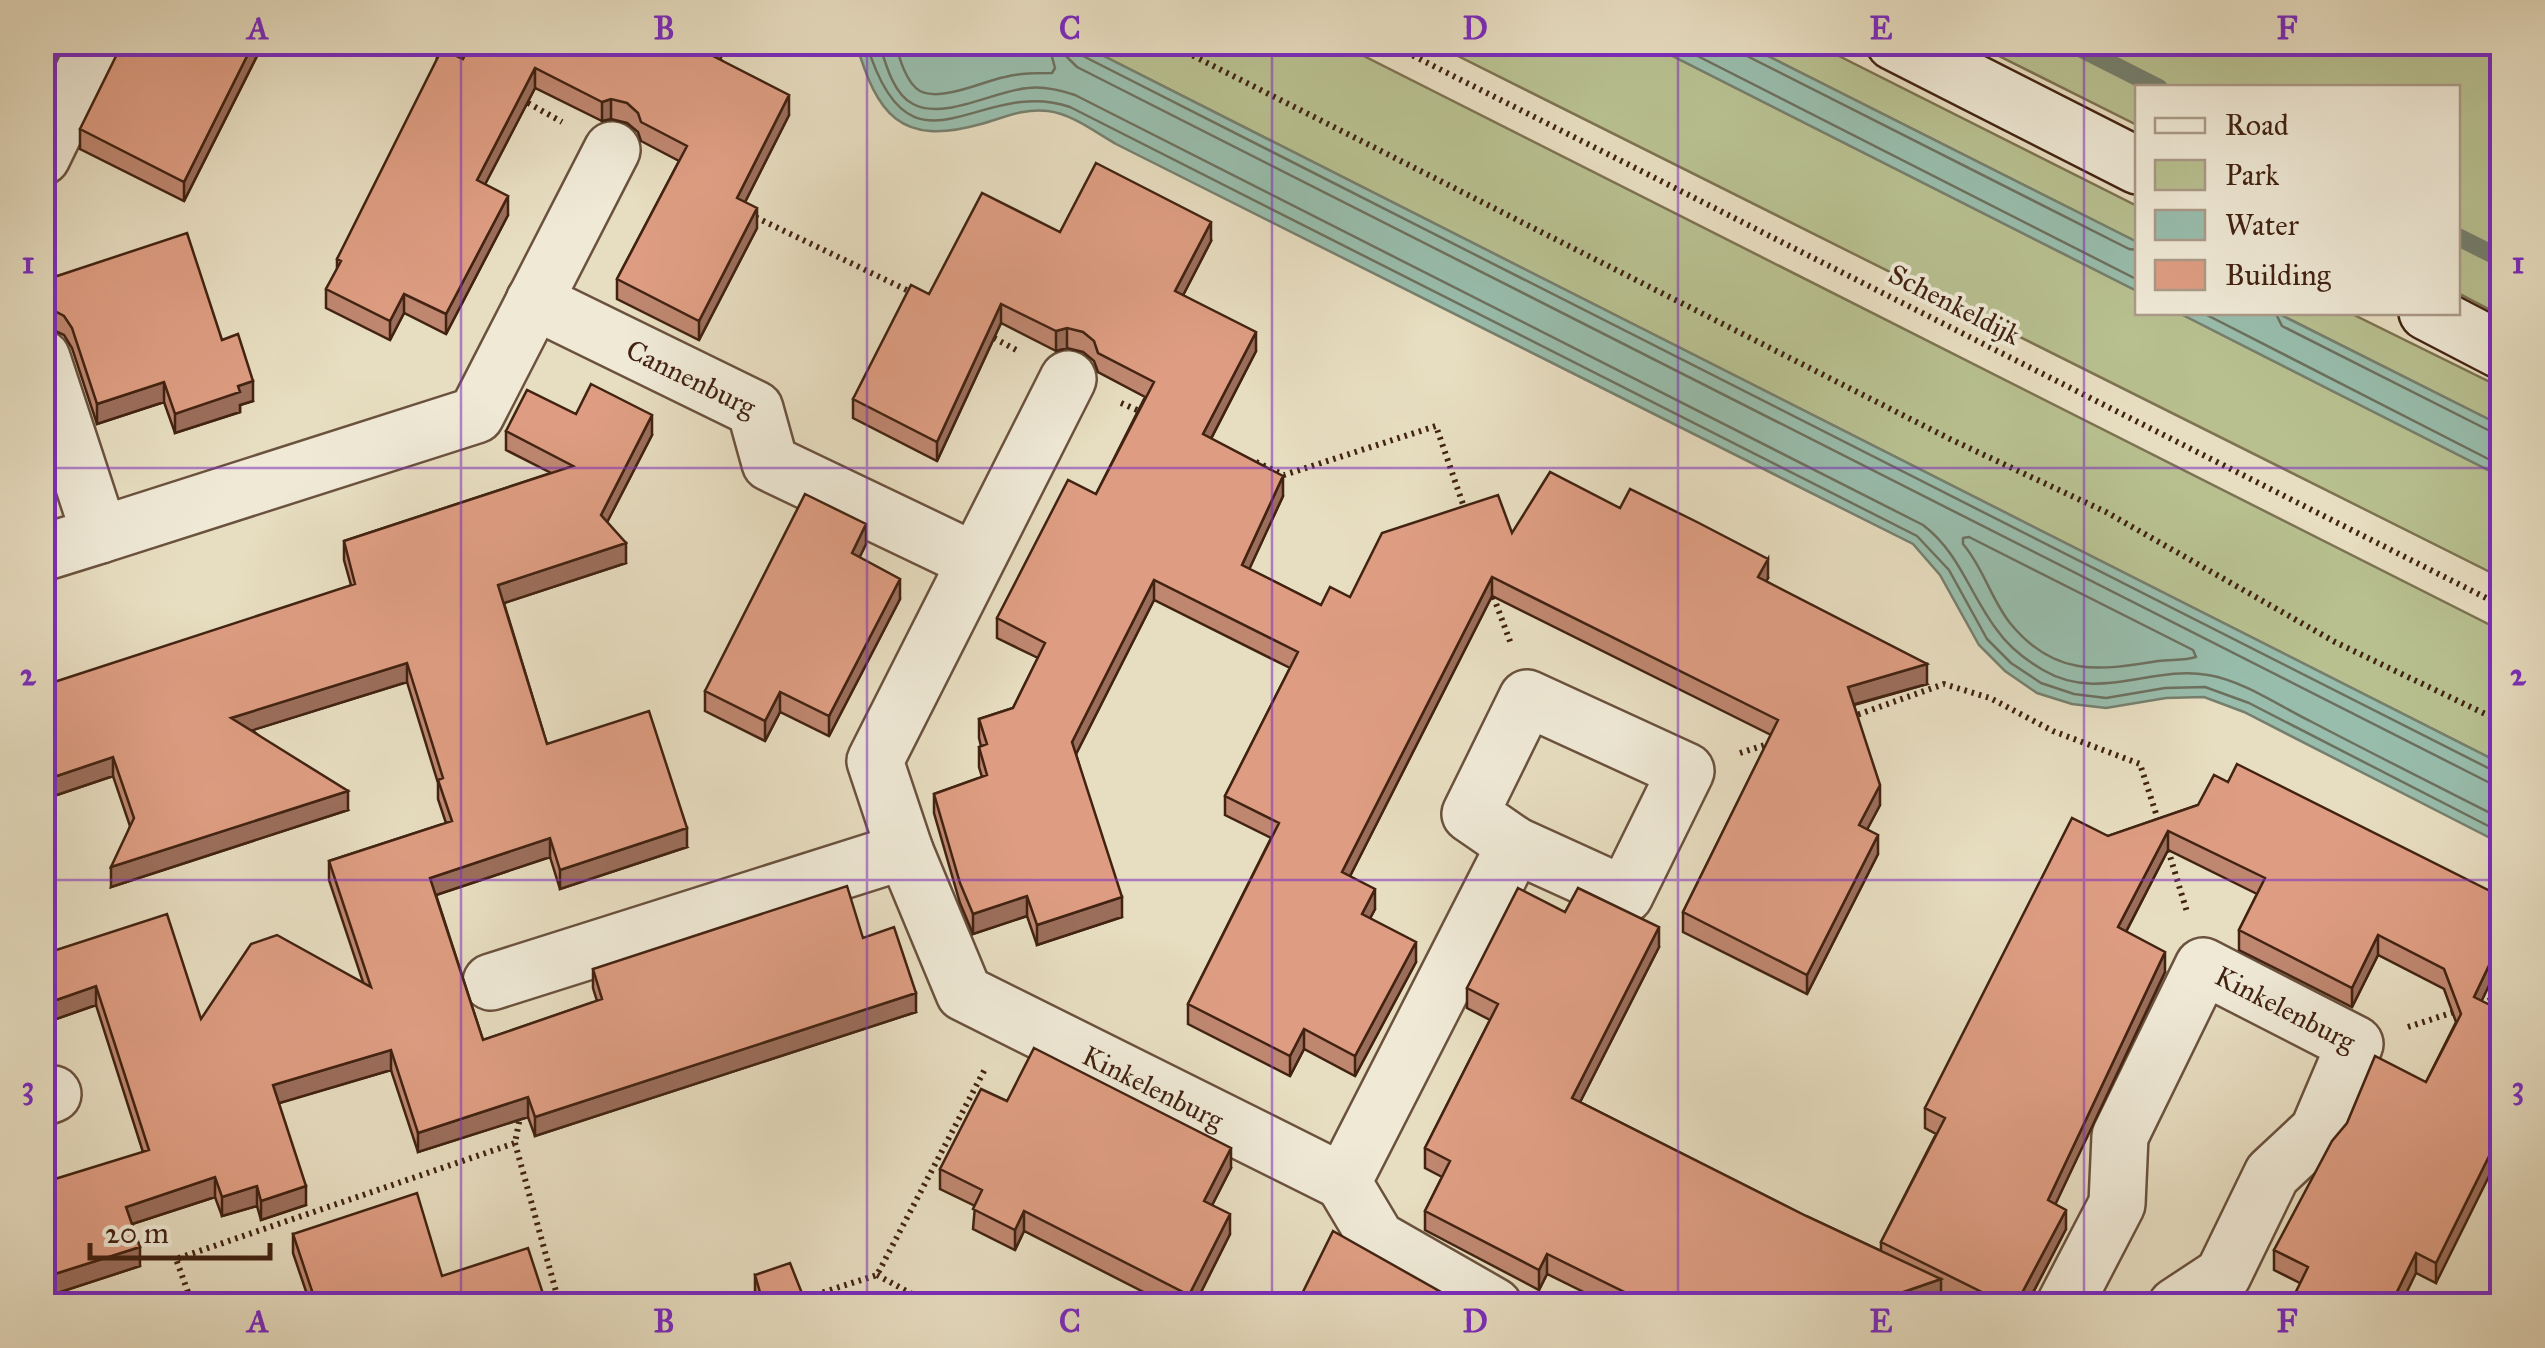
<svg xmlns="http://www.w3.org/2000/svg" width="2545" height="1348" font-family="'IM FELL Great Primer',serif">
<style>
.green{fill:#b8c090;stroke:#7d7251;stroke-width:2.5}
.water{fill:#98bdac;stroke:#767f6e;stroke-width:2.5}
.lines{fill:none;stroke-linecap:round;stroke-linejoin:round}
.shore{stroke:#6d705f;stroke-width:2.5}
.stream{stroke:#767f6e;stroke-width:18}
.street-casing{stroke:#6b523e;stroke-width:60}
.secondary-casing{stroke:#422312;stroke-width:60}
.path{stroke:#422312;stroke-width:6;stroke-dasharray:2.5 5;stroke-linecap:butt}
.street{stroke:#efe9d6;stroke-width:55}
.secondary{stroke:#efe9d6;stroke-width:55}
.wall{fill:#bf8770;stroke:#422312;stroke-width:2.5}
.shaded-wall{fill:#9b6e5b;stroke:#422312;stroke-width:2.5}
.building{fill:#de9d82;stroke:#422312;stroke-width:2.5}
.grid{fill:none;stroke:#7b2cbf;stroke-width:2.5;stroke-opacity:0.55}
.labels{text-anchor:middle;stroke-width:8;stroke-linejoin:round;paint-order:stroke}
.street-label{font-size:28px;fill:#422312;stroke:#efe9d6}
.neatline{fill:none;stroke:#7b2cbf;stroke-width:4}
.grid-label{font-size:32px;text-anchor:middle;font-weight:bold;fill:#7b2cbf}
</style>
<rect width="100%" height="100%" fill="#e7ddc0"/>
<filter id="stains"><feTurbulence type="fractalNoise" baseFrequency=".002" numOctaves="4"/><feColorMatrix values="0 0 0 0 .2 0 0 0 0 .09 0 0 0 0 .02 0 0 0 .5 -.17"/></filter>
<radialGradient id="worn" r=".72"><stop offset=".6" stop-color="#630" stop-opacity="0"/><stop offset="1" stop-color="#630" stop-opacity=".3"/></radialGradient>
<path class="green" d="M1078,43H1338L2502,631V764Z
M1432,43H1647L2137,291L2138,312L2179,313L2502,477V578Z
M1742,43H1813L2137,206V242Z
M1973,43H2502V316L2458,293V88H2138L2137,125Z
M2277,313H2350L2502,388V426Z"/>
<path class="water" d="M856,43H1078L2502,764V844L2244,712L2204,697L2166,698L2106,708L2072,704L2037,693L2005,671L1979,645L1940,575L1913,544L1116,144C1095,132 1072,114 1048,111C1023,108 1003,118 981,124C900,147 877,114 856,43Z
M1647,43H1742L2137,242V291Z
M2179,313H2277L2502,426V477Z"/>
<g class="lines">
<path class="shore" d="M866,42C911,192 978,75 1070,107L1917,536L1949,570L1987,639L2011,663L2041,683L2074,694L2106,698L2165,688L2205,687L2249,703L2502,833
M879,42C885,62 893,94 913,104C944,121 996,90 1028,88C1045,86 1060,90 1075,95L1923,525C1960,553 1970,595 1997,630C2008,646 2026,660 2043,670C2099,703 2151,665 2208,675C2244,681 2279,706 2312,722C2375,755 2439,787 2502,819
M895,42C899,57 906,83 920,91C942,102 983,81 1005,77C1021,73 1036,73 1052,73L1055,68L1048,42
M1063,42L1066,56L1077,67L2488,782L2502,785
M1076,42L1077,51L1083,56L2494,771L2502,773
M1670,42L2138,280
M1740,42L1741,51L1747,56L2129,249L2138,250
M2201,312L2502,466
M2275,312L2282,326L2494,433L2502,434
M1969,537L2193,650L2196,657C2184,661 2171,659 2158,661C2098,671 2054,677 2010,623C1991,599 1983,567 1963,544V538Z"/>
<path class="stream" d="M2068,42L2159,88
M2458,237L2502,259"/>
<g class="street-casing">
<g id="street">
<path d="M42,157L98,42"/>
<path id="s1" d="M534,301L755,409L770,463L975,561"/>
<path d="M42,358L100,535L42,553"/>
<path id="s2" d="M1068,379L875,761L905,851L964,993L1343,1182"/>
<path d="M100,535L476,415L612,150"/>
<path d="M1527,698L1686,771L1625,895L1515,845L1470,814Z"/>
<path d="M491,982L905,851"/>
<path d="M42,1098L53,1094"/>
<path d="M1494,1306L1377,1239L1343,1182L1515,845"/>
<path id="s3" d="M2064,1306L2117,1204L2120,1136L2203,966L2355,1044L2318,1131L2272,1174L2223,1275L2176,1306"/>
</g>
</g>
<g class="secondary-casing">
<path id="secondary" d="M1894,42L2138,166
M2427,312L2502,351"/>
</g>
<path class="path" d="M410,42L444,60
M1166,42L1950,439L2106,512L2335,642L2502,722
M1386,42L2502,606
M528,103L562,122
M749,214L913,293
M994,338L1020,352
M1121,403L1146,414
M1256,462L1284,475L1436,426L1466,513
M1491,590L1511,644
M1851,717L1944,684L1990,698L2053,731L2140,764L2160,826
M1740,753L1771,743
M2166,843L2187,912
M2488,1001L2502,995
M2408,1027L2454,1012
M515,1143L560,1306
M877,1275L934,1306
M193,1306L176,1259L515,1143L521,1112
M780,1306L877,1275L985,1069"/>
<use href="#street" class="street"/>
<use href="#secondary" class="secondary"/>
</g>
<path class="wall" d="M264,42L184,201L80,149V129Z
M471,42H728L720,59L789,115L745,202L757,228L699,340L617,299V279L679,161L641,141L638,132L627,123L611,119L602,121L535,88L485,184L508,215L446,334L404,313L390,340L326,308V289L337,270V259L463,59Z
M1060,232L1211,241L1183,295L1256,351L1211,439L1283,496L1249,569L1321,605L1350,597L1512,533L1620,508L1768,578L1766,581L1927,684L1854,705L1880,805L1867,829L1878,854L1807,994L1683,932V912L1771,735L1492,596L1350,876L1375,909L1370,918L1416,962L1355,1076L1304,1049L1290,1076L1188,1024V1004L1271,838L1225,815V796L1290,668L1154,600L1076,754L1122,917L1037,945L1027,916L973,934L960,903L934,813V794L982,777L979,767V747L981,746L979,738V719L1013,708L1038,658L997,638V618L1096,494L1145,397L1098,372L1094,361L1083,352L1067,348L1056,351L1001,323L937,461L853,418V399L929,294Z
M42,281L222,340L253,401L240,405V412L175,433L164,402L97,424L72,348L64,335L47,327L42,328Z
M576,414L652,435L607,522L626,563L504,603L547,744L687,847L560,889L550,857L436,895L483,1040L597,1001L593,988V969L863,938L916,1012L535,1136L528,1117L418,1152L391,1070L278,1103L306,1205L261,1220L257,1206L222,1216L215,1197L132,1224L140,1266L42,1298L143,1152L96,1005L42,1024V949L44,954L201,1019L363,982L329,880V861L446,823L438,799V783L407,682L252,730L348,810L111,887L130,826L113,776L42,800L351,585L344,560V541L551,473L506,450V431Z
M866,544L859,558L900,599L829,736L780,712L765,741L705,711V691Z
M2228,782L2502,897V958L2481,1001L2436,1283L2416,1273L2300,1283L2274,1270V1250L2426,1082L2456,1022L2444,989L2378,955L2352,1007L2239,950V930L2257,894L2168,850L2126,932L2165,972L2055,1204L2066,1229L2026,1306H1969L1941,1292V1299L1923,1306H1612L1547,1274L1539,1290L1425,1230V1211L1442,1177L1425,1168V1148L1490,1020L1467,1008V988L1565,912L1659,947L1580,1102L1806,1216L1881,1251V1242L1936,1134L1925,1128V1108L2108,836L2198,805Z
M1007,1101L1231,1168L1212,1205L1230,1234L1194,1306H1171L1024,1231L1015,1250L973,1229L975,1206L940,1189V1169Z
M293,1234L442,1276L547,1306H311L293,1253Z
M755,1275L807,1306H758L755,1294Z"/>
<path class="shaded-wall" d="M254,42H264L184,201V182Z
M719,42H728L713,75V56Z
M535,68V88L477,200V180Z
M789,95V115L737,218V198Z
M611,99V119L602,121V102Z
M508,196V215L446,334V314Z
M757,208V228L699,340V321Z
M1211,222V241L1175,311V291Z
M404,294V313L390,340V321Z
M1001,304V323L937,461V442Z
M1067,328V348L1056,351V331Z
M1256,332V351L1203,454V434Z
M253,381V401L240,405V412L175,433V414L238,386Z
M164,382V402L97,424V404Z
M652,415V435L601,534V515Z
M1283,476V496L1242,585V565Z
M866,524V544L852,573V553Z
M626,543V563L498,605V585Z
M1768,559V578L1758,597V577Z
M1492,577V596L1342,892V872Z
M900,579V599L829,736V716Z
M1154,580V600L1072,762V742Z
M407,663V682L231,737V718Z
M1927,664V684L1848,706V687Z
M780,692V712L765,741V721Z
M113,757V776L42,800V781Z
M1880,785V805L1859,845V825Z
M348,791V810L111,887V867Z
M687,828V847L560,889V870Z
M2168,831V850L2118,947V927Z
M1878,835V854L1807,994V975Z
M550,838V857L430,897V878Z
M1375,889V909L1362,934V914Z
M1027,896V916L973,934V914Z
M1122,897V917L1037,945V925Z
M1659,927V947L1572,1118V1098Z
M2378,935V955L2352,1007V988Z
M2502,938V958L2474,1017V997Z
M1416,942V962L1355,1076V1056Z
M2165,952V972L2048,1220V1200Z
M96,986V1005L42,1024V1005Z
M916,993V1012L535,1136V1117Z
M1304,1029V1049L1290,1076V1056Z
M391,1050V1070L273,1105V1085Z
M528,1097V1117L418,1152V1133Z
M2502,1130V1150L2436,1283V1263Z
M1231,1148V1168L1204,1221V1201Z
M215,1177V1197L126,1226V1207Z
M257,1186V1206L222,1216V1197Z
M306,1186V1205L261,1220V1201Z
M2066,1210V1229L2026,1306H2015Z
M1024,1211V1231L1015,1250V1230Z
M1230,1214V1234L1194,1306H1189V1295Z
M140,1247V1266L42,1298V1278Z
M2416,1253V1273L2400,1306H2390Z
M1547,1254V1274L1539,1290V1270Z
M1941,1279V1299L1923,1306H1863Z"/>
<path class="building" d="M123,42H254L184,182L80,129Z
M471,42H719L713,56L789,95L737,198L757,208L699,321L617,279L687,146L641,122L638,113L627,103L611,99L602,102L535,68L477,180L508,196L446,314L404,294L390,321L326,289L341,261L337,259L442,49L463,59Z
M1096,163L1211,222L1175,291L1256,332L1203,434L1283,476L1242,565L1321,605L1330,587L1350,597L1382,533L1498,495L1512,533L1550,472L1620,508L1630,489L1697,522L1768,559L1758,577L1927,664L1848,687L1880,785L1859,825L1878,835L1807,975L1683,912L1778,720L1492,577L1342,872L1375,889L1362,914L1416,942L1355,1056L1304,1029L1290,1056L1188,1004L1279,823L1225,796L1298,652L1154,580L1072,742L1122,897L1037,925L1027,896L973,914L960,883L934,794L987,775L979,747L987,744L979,719L1013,708L1045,643L997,618L1068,480L1096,494L1154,382L1098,353L1094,341L1083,332L1067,328L1056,331L1001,304L937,442L853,399L911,285L929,294L982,193L1060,232Z
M187,233L222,340L238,334L253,381L238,386L240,392L175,414L164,382L97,404L72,328L64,316L47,307L42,308V281Z
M591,384L652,415L601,515L626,543L498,585L547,744L649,711L687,828L560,870L550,838L430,878L483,1040L602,999L593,969L847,886L863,938L894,927L916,993L535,1117L528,1097L418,1133L391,1050L273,1085L306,1186L261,1201L257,1186L222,1197L215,1177L126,1207L140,1247L42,1278V1183L149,1150L96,986L42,1005V949L44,954L167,914L201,1019L251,944L277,935L371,987L329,861L452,821L438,780L443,778L407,663L231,718L348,791L111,867L134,818L113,757L42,781V686L355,584L344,541L573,466L506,431L527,390L576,414Z
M805,494L866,524L852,553L900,579L829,716L780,692L765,721L705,691Z
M2237,764L2502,897V938L2474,997L2502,1011V1130L2436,1263L2416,1253L2390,1306H2289L2308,1267L2274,1250L2332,1141L2347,1123L2375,1056L2426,1082L2461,1014L2444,969L2378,935L2352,988L2239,930L2265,878L2168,831L2118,927L2165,952L2048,1200L2066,1210L2015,1306H2010L1881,1242L1945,1118L1925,1108L2072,818L2108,836L2198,805L2214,775L2228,782Z
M1518,888L1565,912L1578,888L1659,927L1572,1098L1806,1216L1941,1279L1863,1306H1841L1820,1295L1815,1306H1653L1547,1254L1539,1270L1425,1211L1450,1161L1425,1148L1498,1004L1467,988Z
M1034,1048L1231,1148L1204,1201L1230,1214L1189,1295L1024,1211L1015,1230L973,1209L982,1190L940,1169L981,1089L1007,1101Z
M417,1193L442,1276L528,1248L547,1306H317L293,1234Z
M1333,1231L1464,1305V1306H1296Z
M790,1263L807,1306H764L755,1275Z"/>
<path class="grid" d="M461,42V1306M867,42V1306M1272,42V1306M1678,42V1306M2084,42V1306M42,468H2502M42,880H2502"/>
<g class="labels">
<g class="street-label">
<text transform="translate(1955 304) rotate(27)" y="10">Schenkeldijk</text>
<text dy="10" stroke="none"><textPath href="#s1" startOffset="175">Cannenburg</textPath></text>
<text dy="10" stroke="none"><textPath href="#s3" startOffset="465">Kinkelenburg</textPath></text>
<text dy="10" stroke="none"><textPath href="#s2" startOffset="888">Kinkelenburg</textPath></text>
</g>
</g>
<rect width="2545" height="1348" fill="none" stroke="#e7ddc0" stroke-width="110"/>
<rect x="2135" y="85" width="325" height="230" fill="#efe9d6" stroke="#aa9a88" stroke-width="2.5"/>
<rect x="2155" y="118" width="50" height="15" fill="#efe9d6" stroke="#aa9a88" stroke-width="2.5"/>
<text x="2225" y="135" font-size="30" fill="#422312">Road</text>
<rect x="2155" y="160" width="50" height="30" fill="#b8c090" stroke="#aa9a88" stroke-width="2.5"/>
<text x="2225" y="185" font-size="30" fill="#422312">Park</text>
<rect x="2155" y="210" width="50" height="30" fill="#98bdac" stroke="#aa9a88" stroke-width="2.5"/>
<text x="2225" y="235" font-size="30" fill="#422312">Water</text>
<rect x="2155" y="260" width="50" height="30" fill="#de9d82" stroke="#aa9a88" stroke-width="2.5"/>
<text x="2225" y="285" font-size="30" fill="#422312">Building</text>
<path d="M90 1243v15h180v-15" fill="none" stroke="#422312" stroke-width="5"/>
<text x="105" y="1243" font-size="30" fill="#422312" stroke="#efe9d6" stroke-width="8" paint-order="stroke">20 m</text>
<rect x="55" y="55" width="2435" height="1238" class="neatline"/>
<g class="grid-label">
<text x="258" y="39">A</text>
<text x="664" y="39">B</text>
<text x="1070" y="39">C</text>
<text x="1475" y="39">D</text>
<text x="1881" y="39">E</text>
<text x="2287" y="39">F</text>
<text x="28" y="273">1</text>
<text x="2518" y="273">1</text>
<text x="28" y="685">2</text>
<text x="2518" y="685">2</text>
<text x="28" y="1098">3</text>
<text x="2518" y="1098">3</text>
<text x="258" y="1332">A</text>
<text x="664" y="1332">B</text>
<text x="1070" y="1332">C</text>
<text x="1475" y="1332">D</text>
<text x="1881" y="1332">E</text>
<text x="2287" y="1332">F</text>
</g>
<rect width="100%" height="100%" filter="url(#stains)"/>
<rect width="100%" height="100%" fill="url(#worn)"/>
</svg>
